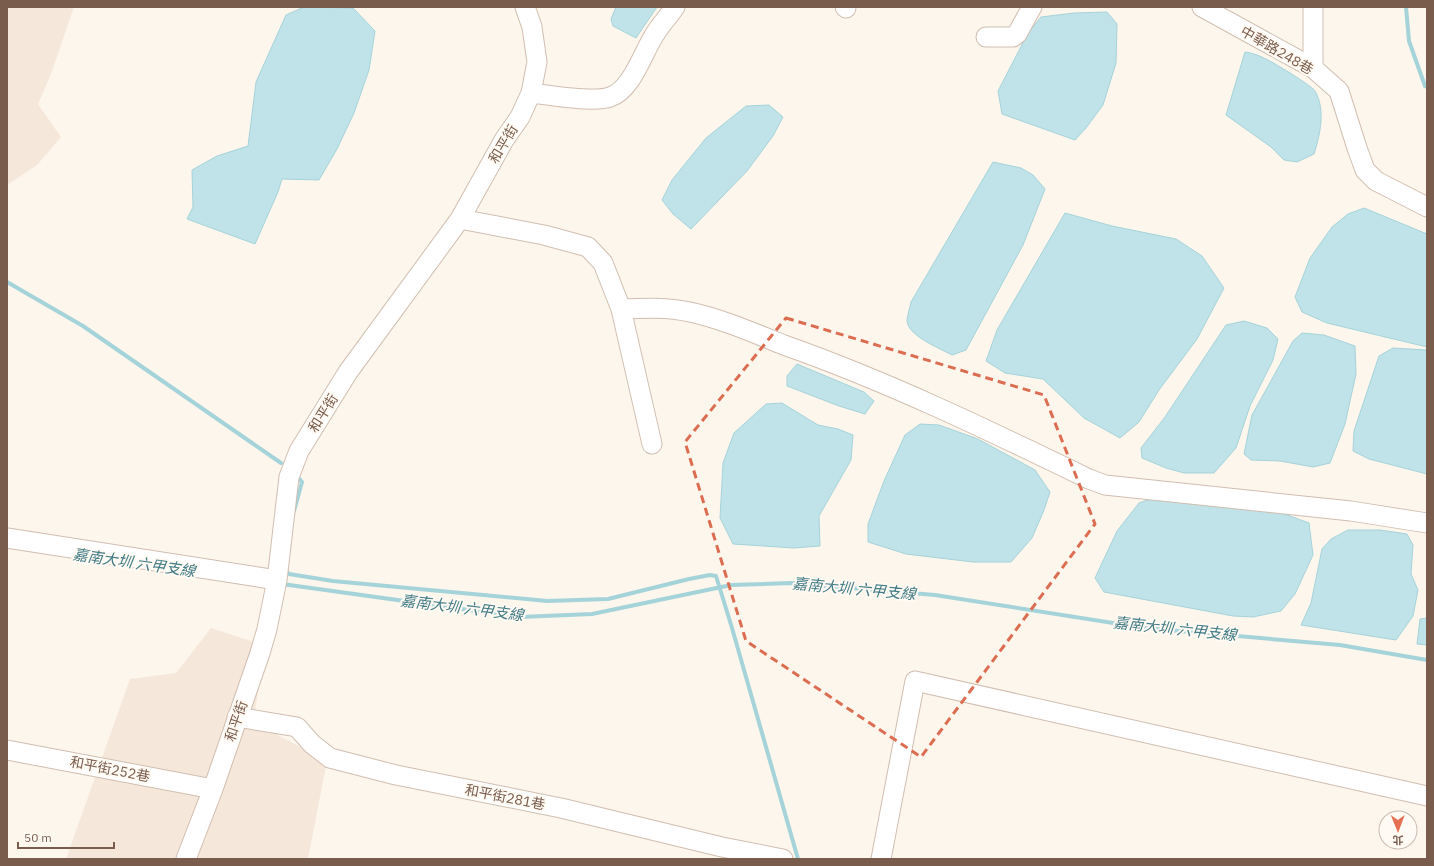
<svg xmlns="http://www.w3.org/2000/svg" width="1434" height="866" font-family="'IBM Plex Sans','Noto Sans TC',sans-serif">
<style>
.residential{fill:#f5e8da}
.water{fill:#bfe3e8;stroke:#a5d3da}
.lines{fill:none;stroke-linecap:round;stroke-linejoin:round}
.stream{stroke:#a5d3da;stroke-width:4}
.minor-casing{stroke:#d1beb0;stroke-width:21}
.minor{stroke:#fff;stroke-width:19}
.marked{fill:none;stroke:#dc6d51;stroke-width:3;stroke-dasharray:8 5;stroke-linejoin:round}
.labels{text-anchor:middle;stroke-width:4;stroke-linejoin:round;paint-order:stroke}
.street-label{font-size:14px;fill:#7a5c4d;stroke:#fffaf3}
.water-label{font-size:15px;font-style:italic;fill:#437c86;stroke:#fffaf3}
</style>
<rect width="100%" height="100%" fill="#fdf6ec"/>
<path class="residential" d="M7,7H74L51,74L38,104L61,137L37,165L7,185Z
M211,628L266,646L253,722L327,761L308,859H66L130,679L176,673Z"/>
<path class="water" d="M304,7L353,8L375,31L369,70L354,113L337,149L319,180L282,179L278,192L255,244L187,219L193,207L192,170L217,156L248,146L256,82L286,15Z
M616,7H657L636,38L613,26L611,19Z
M1107,12L1117,24L1116,63L1103,105L1086,128L1075,140L1002,114L998,91L1028,33L1041,17L1074,13Z
M1245,52C1259,54 1270,61 1282,68C1287,71 1313,87 1315,91C1326,110 1320,135 1314,154L1297,162L1284,160L1271,147L1226,115Z
M769,105L783,117L773,136L747,171L691,229L673,214L662,200L672,180L706,138L746,106Z
M993,162L1021,168L1033,175L1045,189L1023,245L966,350L952,355C941,349 908,336 907,321C907,316 910,308 911,302Z
M1364,208L1427,234V347L1327,323L1302,312L1295,297L1310,258L1332,227L1348,214Z
M1065,213L1112,226L1176,239L1202,256L1224,288L1197,339L1159,390L1139,422L1120,438L1084,418L1043,379L1005,373L986,361L997,330Z
M1244,321L1267,328L1278,339L1273,360L1250,406L1236,448L1214,473H1184L1166,468L1142,458L1141,448L1165,417L1226,325Z
M1302,333L1324,335L1355,346L1356,374L1345,424L1330,463L1313,467L1280,461L1251,460L1244,454L1252,415L1293,341Z
M1393,348L1427,350V474L1369,459L1353,451L1354,431L1379,356Z
M797,364L864,392L874,401L865,414L839,406L787,386V376Z
M782,403L818,425L838,429L853,435L851,460L819,516L820,546L794,548L733,544L720,518L723,463L734,433L766,404Z
M920,424L939,425L978,439L1035,470L1050,492L1044,510L1032,538L1011,562H973L906,554L868,542V524L884,481L905,435Z
M1156,497L1279,512L1309,523L1313,555L1295,594L1281,611L1253,617L1233,616L1104,592L1095,578L1117,531L1139,503Z
M1348,530H1380L1407,534L1413,545L1411,574L1418,590L1413,616L1396,640L1301,625L1311,603L1322,549L1331,539Z
M1427,618V645L1417,644L1420,619Z"/>
<g class="lines">
<path class="stream" d="M1406,7L1409,41L1425,86L1427,87
M7,282L83,326L281,463
M294,511L302,482L297,476
M284,568L289,574L333,581L547,601L608,599L689,579L710,575L716,576L732,628L798,859
M282,584L520,617L592,614L731,585L791,583L935,595L1145,628L1340,645L1427,660"/>
<g class="minor-casing">
<path id="minor" d="M845,7L846,8
M1202,7L1313,68L1339,91L1357,148L1365,170L1376,181L1427,207
M1313,7V68
M986,37H1013L1017,34L1032,7
M531,93C549,95 593,103 610,97C632,90 643,52 655,34C661,24 669,16 675,7
M460,219L544,235L588,247L603,263L621,309L652,444
M621,309C644,308 667,307 690,312C722,319 754,333 784,345C889,382 990,431 1089,479L1105,485L1351,511L1427,523
M7,538L277,580
M237,717L297,727L312,744L330,758L396,775L561,808L722,847L783,859
M7,750L213,789
M186,859L213,789L260,653L267,629L277,580L289,477L299,451L348,372L460,219L504,140L520,117L531,93L537,62L532,27L525,7
M881,859L915,681L1427,796"/>
</g>
<use href="#minor" class="minor"/>
</g>
<path class="marked" d="M786,318L1044,395L1095,524L921,757L746,641L685,442Z"/>
<g class="labels">
<g class="street-label">
<text transform="translate(1277 50) rotate(30)" y="5">中華路248巷</text>
<text transform="translate(503 144) rotate(-59)" y="5">和平街</text>
<text transform="translate(323 413) rotate(-58)" y="5">和平街</text>
<text transform="translate(236 721) rotate(-71)" y="5">和平街</text>
<text transform="translate(110 769) rotate(11)" y="5">和平街252巷</text>
<text transform="translate(505 797) rotate(11)" y="5">和平街281巷</text>
</g>
<g class="water-label">
<text transform="translate(134 563) rotate(8)" y="5">嘉南大圳 六甲支線</text>
<text transform="translate(854 589) rotate(5)" y="5">嘉南大圳 六甲支線</text>
<text transform="translate(462 608) rotate(7)" y="5">嘉南大圳 六甲支線</text>
<text transform="translate(1175 629) rotate(6)" y="5">嘉南大圳 六甲支線</text>
</g>
</g>
<rect width="1434" height="866" fill="none" stroke="#7a5c4d" stroke-width="16"/>
<g transform="translate(1398 830) rotate(179)"><circle r="19" fill="#fffaf3" stroke="#cabbb1"/>
<path d="M0-3L7 15L0 10L-7 15Z" fill="#e76f51"/>
<text y="-6" font-size="11" font-weight="bold" text-anchor="middle" fill="#7a5c4d">北</text>
</g>
<path d="M18 842v6h96v-6" fill="none" stroke="#7a5c4d" stroke-width="2"/>
<text x="24" y="842" font-size="12" fill="#7a5c4d" stroke="#fffaf3" stroke-width="3" paint-order="stroke">50 m</text>
</svg>
